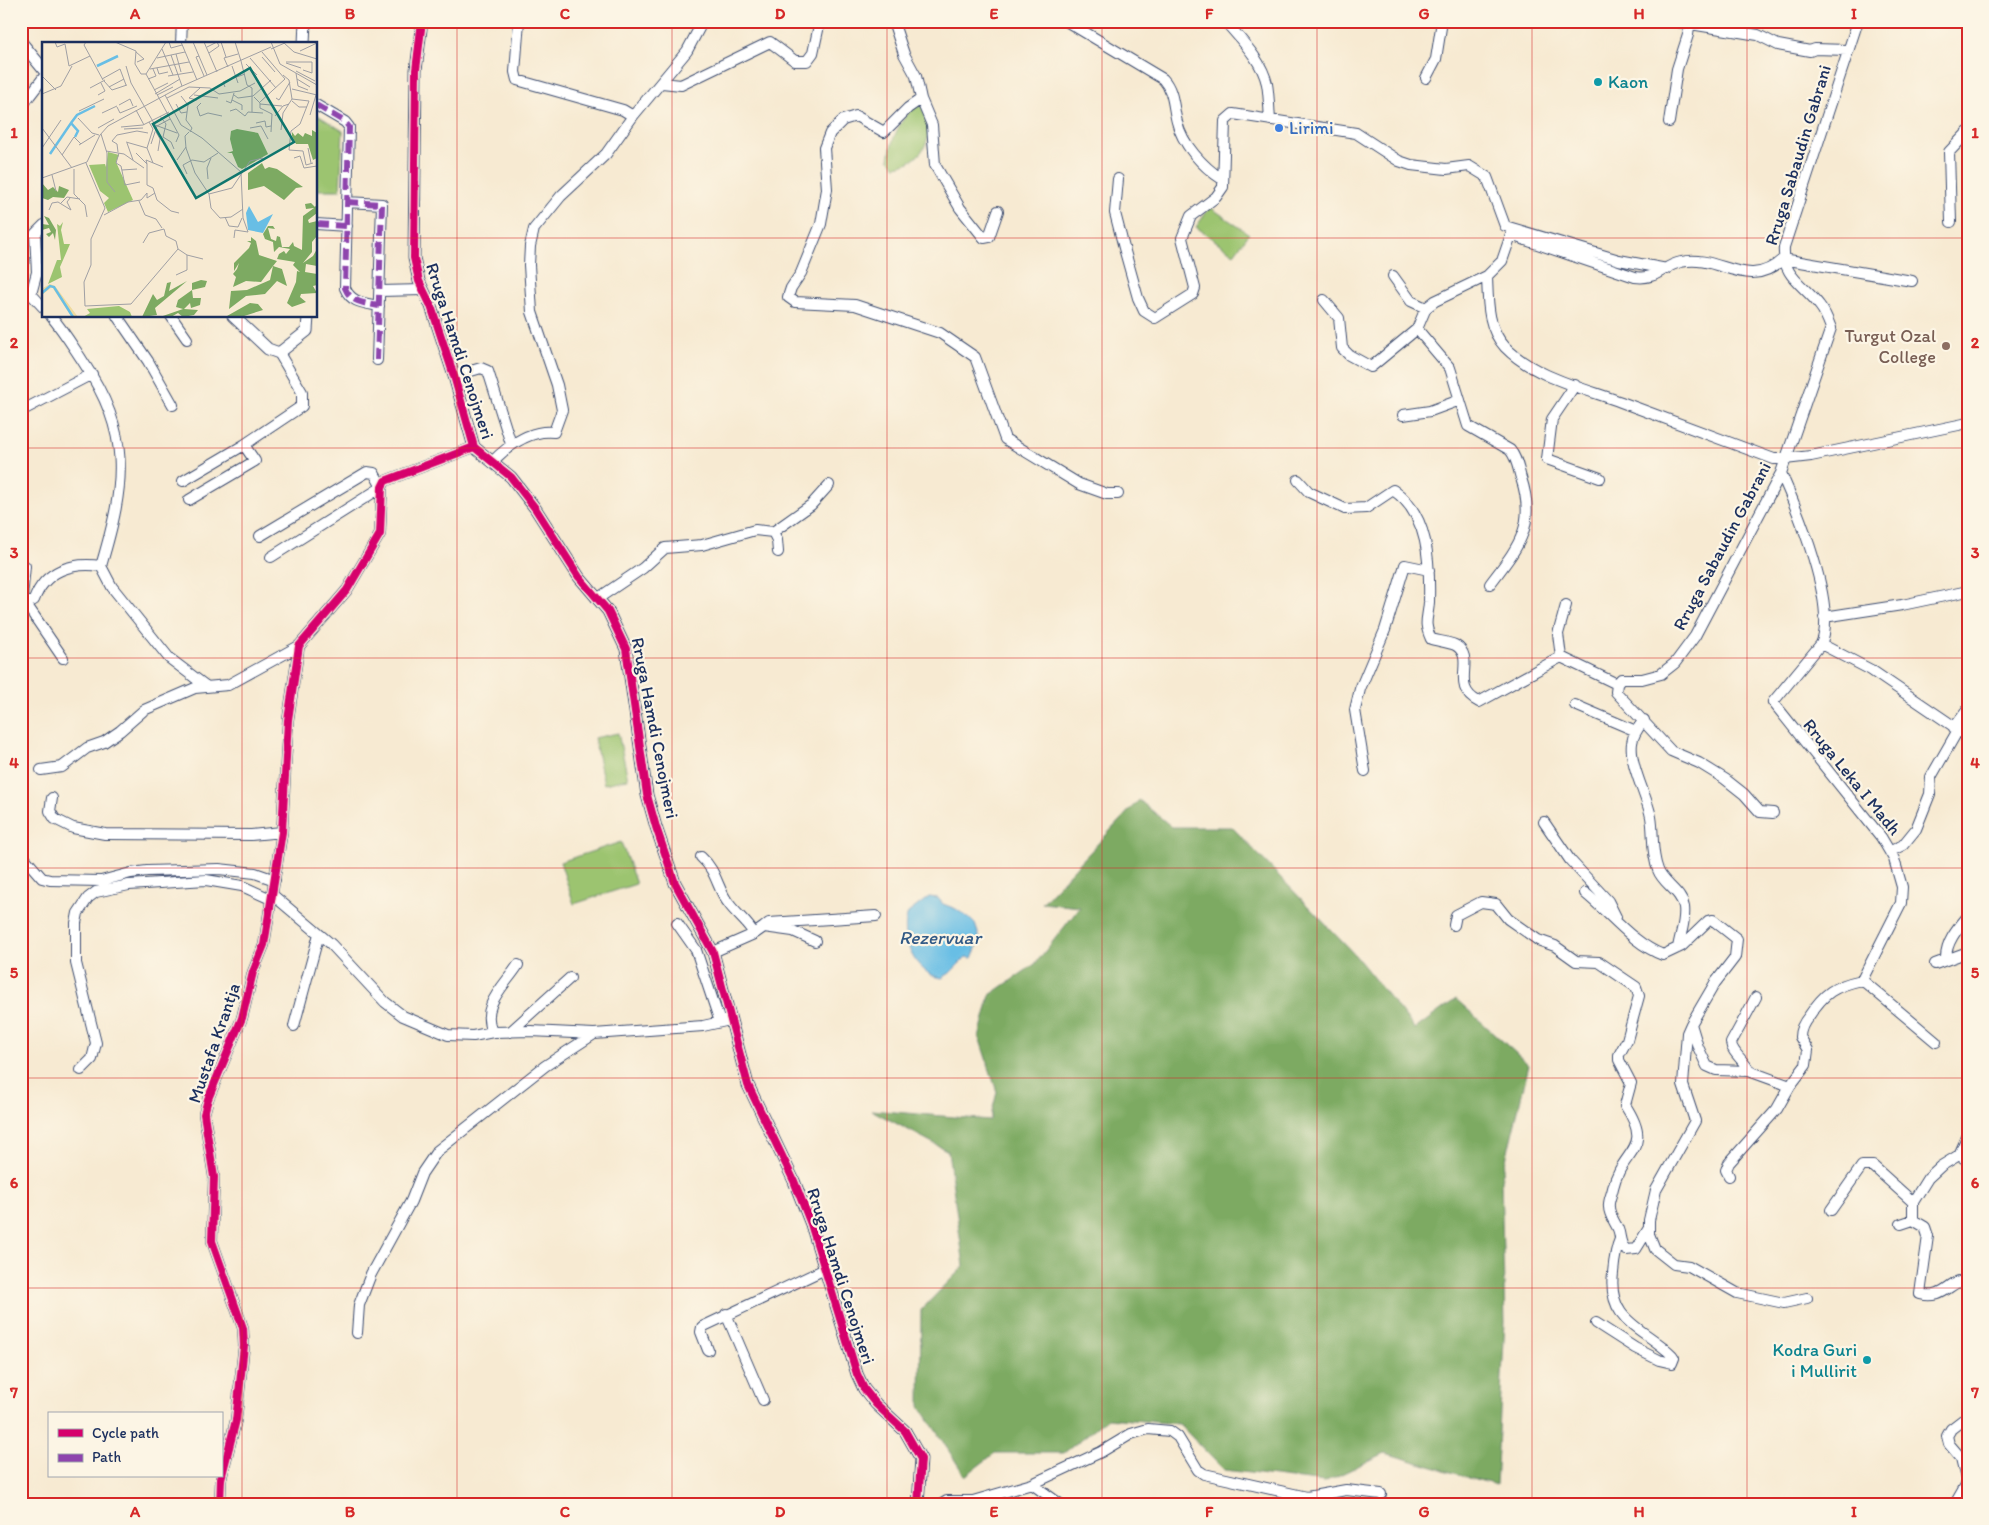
<svg xmlns="http://www.w3.org/2000/svg" width="1989" height="1525" font-family="Itim,sans-serif">
<style>
.green{fill:#9cc470;stroke:#5c7a67}
.forest{fill:#7daa62;stroke:#4c6c60}
.water{fill:#68bee5;stroke:#4276a2}
.lines{fill:none;stroke-linecap:round;stroke-linejoin:round}
.minor-casing{stroke:#3c4b6f;stroke-width:12}
.tertiary-casing{stroke:#3c4b6f;stroke-width:13}
.minor{stroke:#fff;stroke-width:10}
.tertiary{stroke:#fff;stroke-width:11}
.quiet{stroke:#8e44ad;stroke-width:6;stroke-dasharray:12 6;stroke-linecap:butt}
.cycleway-casing{stroke:#fcf5e5;stroke-width:11}
.cycleway{stroke:#d6006c;stroke-width:8}
.grid{fill:none;stroke:#d62828;stroke-width:1;stroke-opacity:0.55}
.culture-dot{fill:#0f9aa8;stroke:#fcf5e5;stroke-width:2}
.shop-dot{fill:#3f7fe0;stroke:#fcf5e5;stroke-width:2}
.education-dot{fill:#8d6e63;stroke:#fcf5e5;stroke-width:2}
.labels{text-anchor:middle;stroke-width:4.5;stroke-linejoin:round;paint-order:stroke}
.culture-label{font-size:18px;fill:#0d838f;stroke:#fcf5e5;text-anchor:start}
.shop-label{font-size:18px;fill:#366cbe;stroke:#fcf5e5;text-anchor:start}
.street-label{font-size:18px;fill:#1b2f5e;stroke:#fcf5e5}
.education-label{font-size:18px;fill:#785e54;stroke:#fcf5e5;text-anchor:end}
.water-label{font-size:19px;font-style:italic;fill:#325a86;stroke:#fcf5e5}
.inset-river{fill:none;stroke:#68bee5;stroke-width:2.5}
.inset-road{fill:none;stroke:#9f9fa4;stroke-width:1}
.view{fill:#0f766e;fill-opacity:0.15;stroke:#0f766e;stroke-width:2.5}
.inset-edge{fill:none;stroke:#1b2f5e;stroke-width:2.5}
.neatline{fill:none;stroke:#d62828;stroke-width:2}
.grid-label{font-size:16px;text-anchor:middle;font-weight:bold;fill:#d62828}
</style>
<rect width="100%" height="100%" fill="#fcf5e5"/>
<filter id="ink" filterUnits="userSpaceOnUse"><feTurbulence type="fractalNoise" baseFrequency=".02" numOctaves="2"/><feDisplacementMap in="SourceGraphic" scale="10" xChannelSelector="R" yChannelSelector="G"/><feConvolveMatrix kernelMatrix="1 2 1 2 8 2 1 2 1" color-interpolation-filters="sRGB"/></filter>
<filter id="wash" filterUnits="userSpaceOnUse"><feTurbulence type="fractalNoise" baseFrequency=".0096" numOctaves="4" result="noise"/><feDisplacementMap in="SourceGraphic" scale="20" xChannelSelector="R" yChannelSelector="G"/><feGaussianBlur stdDeviation="1.12" result="paint"/><feColorMatrix in="noise" values="0 0 0 0 0 0 0 0 0 0 0 0 0 0 0 0 0 1.4 0 .05"/><feComposite in="paint" operator="in"/></filter>
<g filter="url(#wash)">
<rect width="100%" height="100%" fill="#f7ead2"/>
<path class="green" d="M920,103C923,110 927,118 928,126C931,146 916,164 895,166L889,160C891,138 902,114 920,103Z
M316,114L343,131L340,190H316Z
M1210,207L1249,234L1234,254L1196,227Z
M618,733L628,779L604,784L594,738Z
M621,842L636,884L574,904L560,862Z"/>
<path class="forest" d="M1139,800L1172,827H1232L1355,955L1415,1029L1456,999L1529,1065L1501,1180L1505,1322L1496,1485L1385,1453L1325,1482L1224,1470L1179,1424L1108,1418L1064,1453H995L965,1476L920,1406L921,1310L964,1266L948,1151L871,1110L990,1120L997,1092L979,1037L990,995L1035,964L1080,907L1042,903Z"/>
<path class="water" d="M929,897L938,898L943,904L956,909L970,919L975,924L980,939L972,958L966,957L950,973L942,978C914,974 899,937 908,913Z"/>
</g>
<g filter="url(#ink)">
<g class="lines">
<g class="minor-casing">
<path id="minor" d="M519,21L515,72L517,80L623,110L633,116
M893,21L904,54L916,76L921,99L932,125L935,165L960,208L984,238L989,237L998,211
M1066,21L1163,79C1174,91 1173,107 1177,122C1182,144 1203,167 1222,179
M1225,21C1240,39 1262,60 1267,84C1269,95 1269,108 1270,120
M1672,21L1758,35L1778,45L1810,51L1815,49L1847,50
M181,44L182,21
M1426,78L1436,59L1442,21
M662,83L681,85L770,42L795,61H807L813,53L820,21
M921,99L908,108L884,132L856,116L843,120L830,133L824,148L827,189L821,224L801,273L791,288L788,297L795,302L855,305L940,333L975,357L1005,439L1079,484L1107,494H1118
M316,105L345,122L349,127L345,288C351,303 364,303 379,306
M21,107L44,77
M1669,122L1677,69L1688,35L1690,21
M1118,179L1115,213L1124,248L1138,298L1144,311L1155,318L1193,294L1195,288L1182,238L1191,216L1216,197L1223,187L1225,121L1233,114L1356,133L1399,161L1411,165L1446,169L1469,166L1487,177L1505,226L1619,260L1667,269
M347,202L382,204L377,360
M1951,222L1949,152L1968,132
M316,224L347,226
M1393,276L1411,301L1426,308
M1487,276C1488,301 1487,328 1505,347C1534,377 1583,388 1621,402C1672,421 1723,440 1774,459H1785L1811,456L1968,423
M21,291L31,294
M380,291L423,290
M31,294L37,272L35,234L44,225
M31,294L44,308
M1324,300L1339,318L1342,348L1349,355L1371,367L1417,329L1426,308L1435,301L1487,276L1502,261L1511,235L1635,277C1658,280 1662,266 1681,262C1719,253 1747,293 1783,259L1912,281
M51,316C63,330 72,345 82,360C132,435 126,482 101,566
M117,316L148,361L173,405
M171,316L187,339
M1417,329L1450,368L1468,426L1510,450C1517,458 1518,468 1521,478C1537,526 1518,547 1490,584
M454,376L481,368L488,371L511,444
M1575,385L1552,419L1547,459L1600,478
M21,411L92,374
M1403,415L1430,411L1460,400
M493,461C509,445 530,429 554,432L562,410L557,385L532,312L529,265L530,246L534,229L561,196L606,154L633,116L687,51L703,21
M1298,480L1309,492L1345,509L1366,508L1393,490C1429,514 1430,563 1429,602C1428,620 1423,621 1431,639C1438,641 1448,642 1455,645C1478,658 1448,687 1479,702L1561,657
M183,481L244,445L302,406V392L279,353
M189,500L255,461L244,445
M773,532L811,505L829,485
M773,532L777,540L778,552
M260,536L367,472L374,473L382,487L271,557
M25,566L22,598L63,658
M101,566L112,587L169,658L207,687
M597,599L643,568L665,548L702,545L755,530L773,532
M26,603L34,600C45,570 72,562 101,566
M1824,617L1902,605L1968,591
M1821,644L1871,670L1968,736
M1561,657L1617,684
M1561,657L1558,634L1566,605
M1575,705L1636,731
M1644,720C1639,727 1633,734 1632,743C1629,764 1647,796 1651,817C1654,834 1651,853 1658,870C1663,884 1681,891 1684,907C1686,922 1680,934 1678,948
M1954,728L1968,709
M41,770L62,767L87,748L104,742L120,731L144,710L195,688L228,685L299,646
M1365,771L1355,710L1360,689L1385,630L1405,565L1429,570
M52,798L50,811L55,819L73,828L105,834L251,835L282,832
M1773,813L1760,812L1744,794L1725,779L1699,763L1671,751L1616,692L1617,684L1621,679H1642L1661,674L1675,663L1695,636L1781,473L1831,328C1828,320 1825,312 1820,306C1804,284 1782,278 1784,247L1858,21
M1544,822L1570,860L1608,901L1616,917
M1891,851L1903,845L1916,829L1930,794L1931,777L1958,730
M21,854L42,878L50,880L101,881L131,873L147,871L219,869L255,873L275,880
M701,857C717,871 717,889 729,904C737,915 748,922 754,934
M1585,893C1610,913 1633,944 1663,955L1682,946L1708,921L1713,920L1737,939L1735,957L1715,983L1691,1024L1698,1047L1707,1066L1716,1070L1749,1071L1790,1086
M274,896L331,944L385,1002L403,1016L448,1035L473,1036L493,1032L531,1031L594,1034L703,1026L730,1020
M677,923L696,950L720,1022
M1454,925L1456,915L1481,902L1496,904L1508,919L1538,940L1555,946L1576,961L1599,962L1636,987L1639,996L1627,1040L1619,1055V1060L1631,1083L1625,1105C1655,1151 1622,1148 1613,1188C1612,1194 1608,1201 1609,1207C1609,1215 1615,1222 1618,1229C1621,1236 1619,1244 1626,1250L1636,1249L1649,1228
M764,927L769,923L876,916
M713,952L754,934L764,927L793,931L815,941
M1946,960C1945,943 1958,928 1968,916
M1935,964L1968,952
M1862,980L1936,1042
M1691,1024L1687,1033L1683,1085L1695,1121L1656,1190L1649,1220V1234L1655,1249L1674,1264L1689,1266L1737,1293L1784,1303L1807,1298
M294,1026L319,934
M492,1032C480,1005 504,987 518,965
M510,1032L570,978
M81,1070L92,1059L96,1043L76,963V923L78,913L88,898L96,892L129,885L206,880L242,886L273,900
M1749,1071C1745,1061 1732,1053 1731,1043L1756,997
M1959,1155L1968,1161
M1729,1176L1726,1170L1729,1163L1777,1109L1790,1086L1806,1065L1808,1050L1800,1037C1800,1028 1804,1022 1809,1016C1824,993 1834,986 1862,980L1901,903L1902,887L1894,859L1881,837L1773,702L1821,644C1838,607 1797,509 1781,473
M1831,1210L1862,1166H1873L1913,1202
M1913,1220L1925,1227L1928,1236L1920,1294C1946,1301 1949,1279 1968,1281
M1901,1224L1913,1220V1202L1928,1178L1941,1166L1959,1155L1968,1135
M726,1314L763,1400
M1596,1323L1635,1348L1659,1360L1672,1363L1674,1358L1672,1355C1643,1327 1607,1322 1613,1273C1614,1262 1615,1250 1620,1239
M357,1333L359,1305L371,1274L411,1201L422,1173L437,1151L545,1066L594,1034
M708,1350L701,1332L702,1327L825,1269
M1032,1484L1060,1504
M220,1504L221,1479L236,1420L244,1346L243,1328L212,1241L214,1177L204,1114L208,1099L242,1018L253,972L264,945L282,832L288,720L299,646L347,590L380,534L382,487L385,481L474,447
M942,1504L947,1501H973L1032,1484L1101,1452L1131,1434L1148,1429L1170,1431L1178,1437L1198,1470L1204,1474L1307,1497L1346,1490L1381,1494
M1955,1504L1967,1483L1961,1458L1949,1444L1947,1436L1951,1429L1968,1416"/>
</g>
<g class="tertiary-casing">
<path id="tertiary" d="M422,21L416,70L414,258L419,281L431,306L454,376L474,447L511,477L535,508L579,577L608,611L626,649L647,795L656,827L675,883L713,952L748,1085L794,1181L811,1224L857,1374L864,1389L876,1404L905,1431L921,1459L918,1504
M21,42L44,70
M304,44L305,21
M233,316L268,349L279,353L307,331L308,316"/>
</g>
<use href="#minor" class="minor"/>
<use href="#tertiary" class="tertiary"/>
<path class="quiet" d="M316,105L345,122L349,127L345,288C351,303 364,303 379,306
M347,202L382,204L377,360
M316,224L347,226"/>
<g class="cycleway-casing">
<path id="cycleway" d="M422,21L416,70L414,258L419,281L431,306L454,376L474,447L511,477L535,508L579,577L608,611L626,649L647,795L656,827L675,883L713,952L748,1085L794,1181L811,1224L857,1374L864,1389L876,1404L905,1431L921,1459L918,1504
M220,1504L221,1479L236,1420L244,1346L243,1328L212,1241L214,1177L204,1114L208,1099L242,1018L253,972L264,945L282,832L288,720L299,646L347,590L380,534L382,487L385,481L474,447"/>
</g>
<use href="#cycleway" class="cycleway"/>
</g>
</g>
<path class="grid" d="M242,21V44M457,21V1504M672,21V1504M887,21V1504M1102,21V1504M1317,21V1504M1532,21V1504M1747,21V1504M21,238H44M316,238H1968M242,316V1504M21,448H1968M21,658H1968M21,868H1968M21,1078H1968M21,1288H1968"/>
<g class="culture-dot">
<circle cx="1598" cy="82" r="5"/>
<circle cx="1867" cy="1360" r="5"/>
</g>
<circle class="shop-dot" cx="1279" cy="128" r="5"/>
<circle class="education-dot" cx="1946" cy="346" r="5"/>
<g class="labels">
<g class="culture-label">
<text x="1608" y="88">Kaon</text>
<text x="1857" y="1356" text-anchor="end">Kodra Guri<tspan x="1857" dy="21">i Mullirit</tspan></text>
</g>
<g class="shop-label">
<text x="1289" y="134">Lirimi</text>
</g>
<g class="street-label">
<text transform="translate(1798 155) rotate(-73)" y="6">Rruga Sabaudin Gabrani</text>
<text transform="translate(460 351) rotate(72)" y="6">Rruga Hamdi Cenojmeri</text>
<text transform="translate(1722 546) rotate(-62)" y="6">Rruga Sabaudin Gabrani</text>
<text transform="translate(655 728) rotate(79)" y="6">Rruga Hamdi Cenojmeri</text>
<text transform="translate(1852 777) rotate(51)" y="6">Rruga Leka I Madh</text>
<text transform="translate(214 1043) rotate(-71)" y="6">Mustafa Krantja</text>
<text transform="translate(841 1276) rotate(72)" y="6">Rruga Hamdi Cenojmeri</text>
</g>
<g class="education-label">
<text x="1936" y="342">Turgut Ozal<tspan x="1936" dy="21">College</tspan></text>
</g>
<g class="water-label">
<text x="940" y="944">Rezervuar</text>
</g>
</g>
<g transform="translate(42 42)">
<rect width="275" height="275" fill="#f7ead2"/>
<path d="M66,110L77,113L74,120L91,158L66,170L62,161L67,156L58,149L47,123L63,122L64,125ZM21,180L19,188L22,202H28L18,225L20,235L6,242L15,218H19L15,182L18,184ZM77,264L88,270L90,275H41L48,271L45,267Z" fill="#9cc470"/>
<path d="M195,87L216,91L226,112L200,127L196,125L190,111H185L191,109L188,97L189,89ZM270,88L275,91V116L271,118L266,102H254L250,94V90L253,94L256,91L261,95L263,91L270,94ZM220,121L223,127L227,125L235,127L261,145L254,146L242,158L222,144L206,148V131ZM0,141L6,148L11,145L16,150L17,144L27,148L22,156L11,155L6,158L0,156ZM269,161L273,165L275,162V171L266,178L267,181L275,179V194L270,200V210L261,221L271,214L275,207V224L264,222L263,230L275,232V243L271,244L275,251L259,252L258,255L264,260L250,265L245,261L254,240L255,229L258,230L251,223L253,220L235,217L237,212L242,209L244,212L248,207L237,205L232,210L231,200L223,197L221,192L226,184H231L233,187L226,186L229,197L234,199L235,194L238,195L240,205H247L251,200L252,204L260,208L261,174L272,166L264,167L263,162ZM2,174L7,176L14,188L13,198L11,191L7,195L4,192L9,190L7,186L0,188V182L7,183ZM209,195L214,199L217,213L235,219L231,224L240,227L245,244L235,239L223,252L204,254L187,267L189,249L205,248L228,238L231,224L219,240L204,239L191,245L194,235L191,232L195,227L197,221L192,229V221L207,206L209,201L205,199H209ZM159,238L165,239L163,245L150,248L151,256H159L158,263L149,266L148,261L142,267L156,268L152,273L141,275L136,271L129,275H118L141,267L134,265L136,258L150,248V241ZM145,239L113,266L115,273L100,275L111,252L115,258L122,254L125,241L129,240L127,249ZM208,261L216,262L221,268L199,275L185,274Z" fill="#7daa62"/>
<path d="M8,242L13,244L36,275L29,274L10,245L0,253L1,246Z" fill="#eeda9e"/>
<path d="M207,164L216,180L231,172L221,191L206,188L204,171Z" fill="#68bee5"/>
<path class="inset-river" d="M55,24L76,14M29,81L35,73L53,64M8,112L29,81L36,89L33,95M0,251L8,244L12,245L31,275"/>
<path class="inset-road" d="M13,0L15,5L23,2L27,24L48,14M44,0L42,3L61,38M73,0L94,9M127,0L129,6L140,3M139,0L155,38M151,0L165,33M162,0L175,30M179,0L184,15M193,0L199,19M229,0L238,22L275,43M242,1L252,10L275,17M165,5L175,0L177,4L167,11M120,7L131,33M229,7L245,0M94,9L93,22L99,32H104L137,93L134,100M258,9L275,1M94,10L102,17L95,20M134,12L139,30M129,13L140,44M157,14L154,15L162,34M220,15L233,30M115,16L143,10M208,16L234,46M199,19L205,43L210,46V70M244,20H270V31L261,28M244,21L259,26M204,22L215,33M84,24L89,41L113,83L135,91M190,24L196,41M186,25L182,16L196,12M115,26L117,32L126,30M108,27L147,20M254,29L273,39M254,31L256,44L266,48M104,32L124,0M0,34L14,48M126,34L151,30M60,37L78,27L84,43M106,37L114,34L111,27M255,37L268,45M62,39L70,48L85,43M67,45L82,37M183,45L181,40L203,32M48,46L63,38M250,47L275,53M112,48L126,41M0,52L19,44L30,24M113,52L138,37M177,52L198,49L213,41M56,53L63,49L59,41M115,53L131,45M123,53L139,83L160,96L199,130M152,53L176,56M192,53L196,56L211,54L229,38M139,54L146,63L144,78L150,86L148,90M212,55L218,61V66L230,72L229,90M125,56L147,45L168,46L177,52M234,56L237,58L248,40M250,57L267,59L258,82L249,89L247,108L261,109L264,123L271,121M155,58L147,56L158,46M190,58L200,63V68M184,59L189,61L192,51M250,59L257,65H265M218,60L243,37L220,10M159,61L155,65L158,74L166,71L180,74M134,62L139,71L145,70M218,62L240,64M77,63L88,57L91,64M75,65L78,71L95,64M94,68L102,83M37,69L62,57M188,69L194,67L203,74L206,70L221,71M60,71L75,64M268,73L274,53M118,74L124,82L121,95M233,74L241,64L247,62M36,76L50,91L57,93M107,80L111,87L105,106L111,121M214,81L223,79L224,85L229,84M79,85L101,83L127,70M0,86L30,126M56,86L72,77M208,86L219,84L226,97M82,87L101,86M239,88L241,71L250,57L247,38L241,33M114,90L118,97L116,109M147,90L143,94L144,106L153,131L167,152M59,92L65,111V140L73,150M121,95L129,100L132,107M84,100L105,106M85,101L91,118M109,102L115,84L128,77M37,103L53,93M0,106L19,78M266,106L269,121M64,109L82,112L102,126M76,110L75,102L70,99L75,93L95,89L106,91M77,111L74,121L79,124L83,143L98,140M94,111L105,122V143L111,146L115,158L129,169L137,171M20,113L32,95L39,102M252,116L258,114L262,126L275,124M135,118L144,105M150,118L162,120L176,111M44,121L63,166L49,197V223L42,240L43,264L89,262L136,207M105,122L104,118L121,125M32,127V152L43,163L45,175M80,128L95,127M145,132L141,123L150,118M10,133L14,149M0,136L45,120L58,93L66,84L138,45L229,5M166,137L165,126L169,116M167,152L190,146L208,119L221,116M167,152L169,166L178,176L189,175L201,167M97,159L103,173L114,177L120,186M19,161L25,155L38,157M7,168L10,161L16,160L29,168L25,160L28,156M62,173L86,160L99,158L105,151V156L113,151M183,175L187,184L196,185L200,176M192,196L193,188L206,190L201,176L199,130M101,201L107,191L122,187L124,194L134,199L136,207L145,213V228L134,233M145,213L161,217"/>
<path class="view" d="M208,26L252,100L154,156L111,82Z"/>
<rect width="275" height="275" class="inset-edge"/>
</g>
<rect width="1989" height="1525" fill="none" stroke="#fcf5e5" stroke-width="55"/>
<rect x="48" y="1412" width="175" height="65" fill="#fcf5e5" stroke="#a2a6af"/>
<rect x="58" y="1429" width="25" height="8" fill="#d6006c" stroke="#a2a6af"/>
<text x="92" y="1438" font-size="15" fill="#1b2f5e">Cycle path</text>
<rect x="58" y="1454" width="25" height="8" fill="#8e44ad" stroke="#a2a6af"/>
<text x="92" y="1462" font-size="15" fill="#1b2f5e">Path</text>
<rect x="28" y="28" width="1934" height="1470" class="neatline"/>
<g class="grid-label">
<text x="135" y="19">A</text>
<text x="350" y="19">B</text>
<text x="565" y="19">C</text>
<text x="780" y="19">D</text>
<text x="994" y="19">E</text>
<text x="1209" y="19">F</text>
<text x="1424" y="19">G</text>
<text x="1639" y="19">H</text>
<text x="1854" y="19">I</text>
<text x="14" y="138">1</text>
<text x="1975" y="138">1</text>
<text x="14" y="348">2</text>
<text x="1975" y="348">2</text>
<text x="14" y="558">3</text>
<text x="1975" y="558">3</text>
<text x="14" y="768">4</text>
<text x="1975" y="768">4</text>
<text x="14" y="978">5</text>
<text x="1975" y="978">5</text>
<text x="14" y="1188">6</text>
<text x="1975" y="1188">6</text>
<text x="14" y="1398">7</text>
<text x="1975" y="1398">7</text>
<text x="135" y="1517">A</text>
<text x="350" y="1517">B</text>
<text x="565" y="1517">C</text>
<text x="780" y="1517">D</text>
<text x="994" y="1517">E</text>
<text x="1209" y="1517">F</text>
<text x="1424" y="1517">G</text>
<text x="1639" y="1517">H</text>
<text x="1854" y="1517">I</text>
</g>
</svg>
